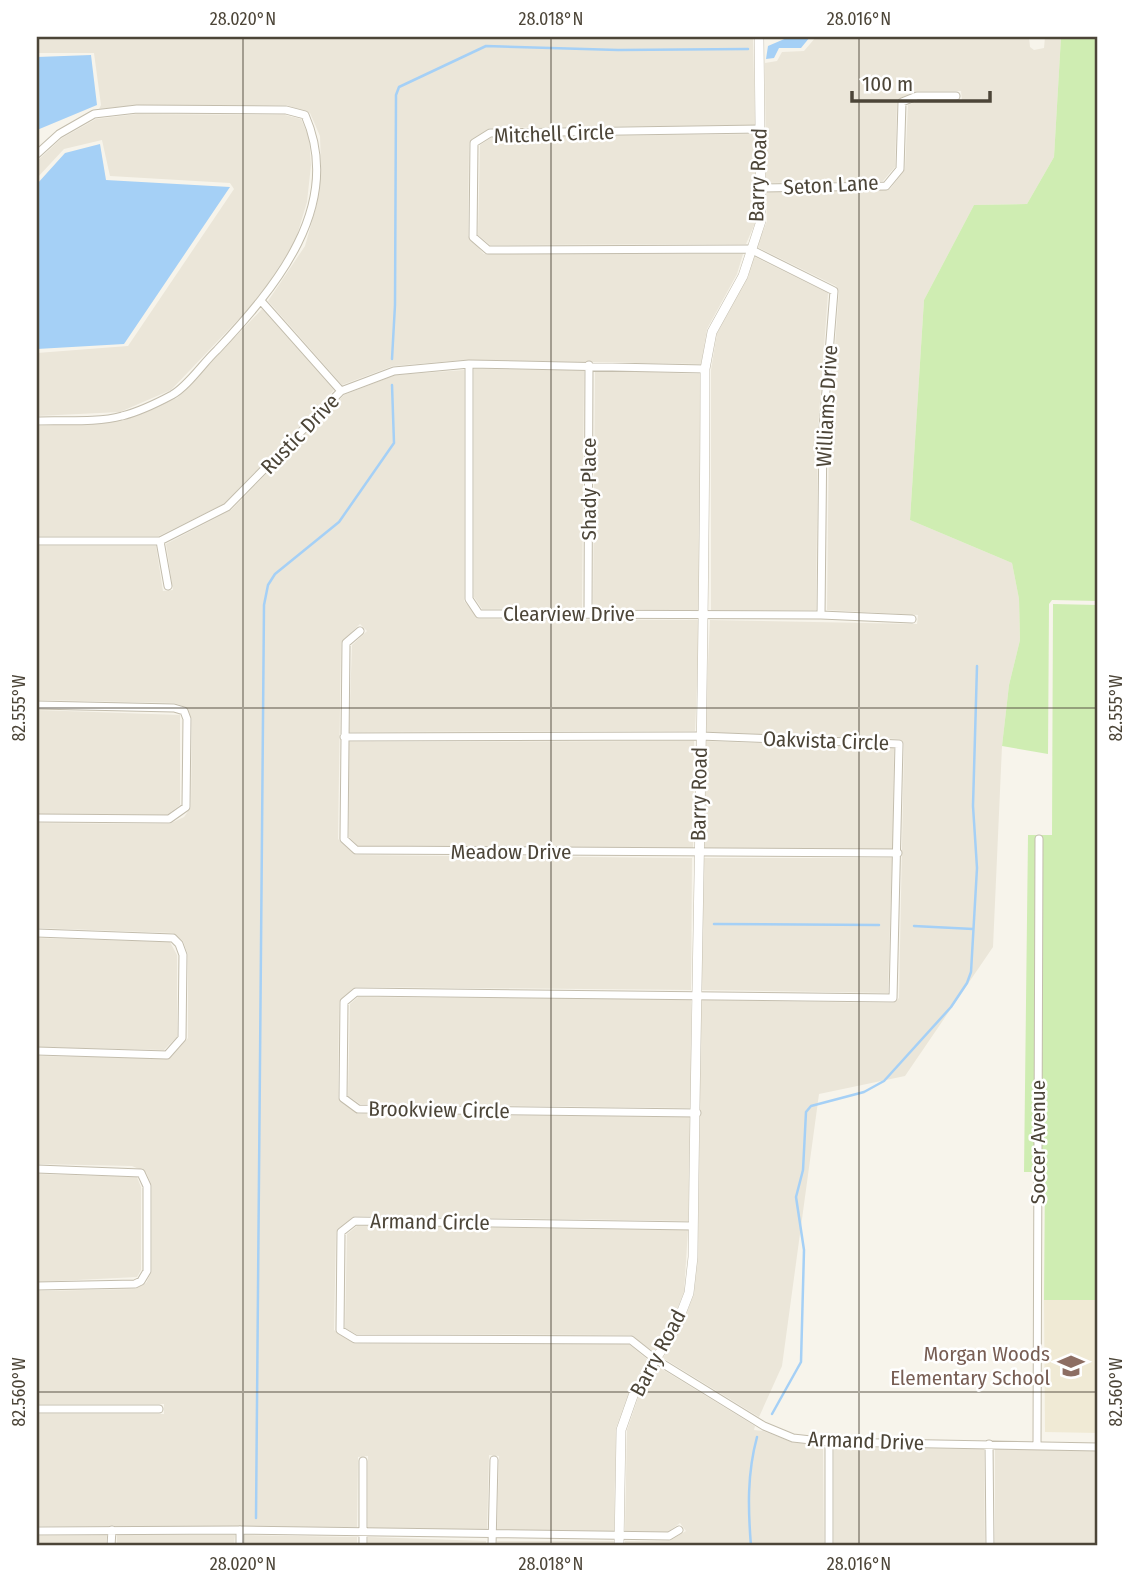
<svg xmlns="http://www.w3.org/2000/svg" width="1135" height="1583" font-family="'Fira Sans Condensed',sans-serif">
<style>
.residential{fill:#ebe6d9}
.education{fill:#f0ead5}
.green{fill:#cfedb2}
.water{fill:#a5d0f6}
.lines{fill:none;stroke-linecap:round;stroke-linejoin:round}
.stream{stroke:#a5d0f6;stroke-width:2.5}
.minor-casing{stroke:#c3bdad;stroke-width:9}
.tertiary-casing{stroke:#c3bdad;stroke-width:10}
.minor{stroke:#fff;stroke-width:7}
.tertiary{stroke:#fff;stroke-width:9}
.ticks{fill:none;stroke:#4c4538;stroke-width:2;stroke-opacity:0.45}
.labels{text-anchor:middle;stroke-width:5;stroke-linejoin:round;paint-order:stroke}
.street-label{font-size:21px;fill:#4c4538;stroke:#fff}
.education-label{font-size:21px;fill:#785e54;stroke:#fff;text-anchor:end}
.neatline{fill:none;stroke:#4c4538;stroke-width:2.5}
.ticks-label{font-size:18px;text-anchor:middle;fill:#4c4538}
</style>
<rect width="100%" height="100%" fill="#f7f4eb"/>
<path class="residential" d="M37,37H753L755,125L490,128L469,143L468,236L484,254H743L737,274L707,329L701,364L464,360L393,366L342,385L268,301L305,246L317,204L321,165L320,136L310,113L286,105H137L99,109L101,105L94,53H37Z
M816,37H1029L1030,47L1034,50L1044,48L1045,37H1061L1054,157L1027,204L974,205L924,300L910,520L1012,563L1019,599L1020,640L1009,685L1002,746L993,947L905,1076L819,1094L782,1366L759,1417L663,1358L680,1330L694,1294L698,1258L701,1000L893,1003L899,998L904,744L899,739L705,732L710,620L917,624L918,615L827,610L829,428L839,291L836,286L757,247L767,221L766,192L890,189L905,169L908,105L918,101L962,100L961,91H917L900,98L897,102L895,167L883,181L766,183L765,63L777,61L782,52L804,51Z
M137,114L285,115L301,119L309,137L311,165L307,202L295,242L258,299L171,390L120,412L37,416V353L128,346L234,189L230,183L110,176L102,140L64,149L37,178V161L62,138L96,119Z
M755,134L756,221L746,244L490,245L478,235L480,145L492,137Z
M753,256L828,293L818,428L816,610L711,611V370L717,333L748,277Z
M262,309L334,390L224,504L159,536H37V426L122,421L177,398Z
M474,369L584,370L582,608L482,609L474,597Z
M464,370V601L479,619L700,620L695,731L349,732L352,645L367,631L360,624L341,643L338,839L356,855L692,858L691,990L356,987L339,1002L338,1098L358,1114L691,1117L688,1221L355,1216L336,1232L334,1330L355,1344H629L648,1360L629,1392L616,1428L614,1531H497L499,1456L489,1455L487,1531L368,1528V1456L358,1457L357,1527L37,1526V1414H164V1404H37V1291L135,1289L146,1283L152,1271V1186L146,1172L132,1166L37,1164V1056L170,1058L188,1038V955L183,941L173,933L37,928V823L169,824L184,817L191,807L192,719L186,707L174,703L37,700V546H156L163,591L173,590L166,544L231,510L344,395L395,375Z
M595,370L700,374V611L593,609Z
M37,710L180,715V805L167,815L37,814Z
M694,741L693,848L358,846L349,837V742Z
M705,741L894,748L893,849L703,848Z
M703,858H892L888,993L701,990Z
M37,938L170,942L177,955V1037L164,1050L37,1047Z
M358,997L691,999V1108L360,1104L348,1096L350,1004Z
M37,1174L137,1177L141,1187V1270L137,1277L37,1282Z
M357,1226L688,1230L684,1292L670,1327L654,1352L630,1335L356,1334L345,1328L347,1234Z
M657,1366L755,1426L754,1430L763,1431L792,1442L823,1446L824,1546H624L625,1541H669L686,1531L680,1523L668,1532L625,1531L627,1430L639,1395Z
M834,1447L984,1449L985,1546H834Z
M995,1449L1098,1451V1546H995Z
M107,1535L106,1546H37V1536Z
M117,1535H235L234,1546H117Z
M245,1535L357,1537V1546H245Z
M368,1537L486,1541V1546H368Z
M497,1541H614V1546H497Z"/>
<path class="education" d="M1044,1300H1098V1433L1045,1432Z"/>
<path class="green" d="M1061,37H1098V601L1052,600L1049,604L1048,754L1002,746L1009,685L1020,640L1019,599L1012,563L910,520L924,300L974,205L1027,204L1054,157Z
M1053,604L1098,605V1300H1044L1045,1172H1024L1028,835H1052Z"/>
<path class="water" d="M789,37H810L801,48H779L774,58L766,59L768,46Z
M91,55L97,105L37,130V57Z
M100,144L106,180L230,187L124,344L37,349V184L65,153Z"/>
<g class="lines">
<path class="stream" d="M392,359L395,305L396,95L399,87L486,46L618,50L748,49
M714,924L879,925
M914,926L973,929
M772,1414L801,1362L804,1250L796,1197L803,1170L806,1112L811,1106L864,1092L884,1081L951,1007L967,983L971,972L977,868L973,806L977,666
M256,1518L264,605L268,585L275,574L339,522L394,443L392,385
M751,1546C748,1509 747,1474 757,1437"/>
<g class="minor-casing">
<path id="minor" d="M760,129L490,133L474,143L473,237L488,250L750,249L834,291L823,428L821,615
M37,154L59,134L94,114L137,109L286,110L305,115C345,206 275,288 217,350C203,363 188,386 172,395C157,403 138,412 122,416C97,423 63,420 37,421
M761,188L886,186L900,169L902,102L917,96H956
M262,302L341,391
M469,364V599L479,614L821,615L912,619
M37,541H160L227,507L341,391L394,371L469,364L705,369
M160,541L168,586
M588,613L589,365
M360,631L346,643L344,839L356,850L898,853
M37,705L174,708L184,711L187,719L186,807L169,819L37,818
M344,737L700,736L899,744L893,998L356,992L344,1002L343,1098L358,1109L697,1113
M37,933L173,938L179,944L183,955L182,1038L167,1055L37,1051
M37,1169L141,1173L147,1186V1271L141,1281L135,1284L37,1286
M693,1226L355,1221L341,1232L340,1330L355,1339L631,1340L655,1359L764,1426L793,1438L829,1442L1098,1447
M37,1409H159
M829,1442V1546
M989,1444L990,1546
M1037,1445L1039,839
M37,1531L240,1530L669,1536L679,1530
M111,1546L112,1530
M240,1546V1530
M363,1546V1461
M492,1546L494,1460"/>
</g>
<g class="tertiary-casing">
<path id="tertiary" d="M619,1546L621,1430L634,1393L675,1329L689,1293L693,1257C696,961 705,665 705,369L712,332L743,276L761,221L759,37"/>
</g>
<use href="#minor" class="minor"/>
<use href="#tertiary" class="tertiary"/>
</g>
<path class="ticks" d="M243,37V1546M551,37V1546M859,37V1546M37,708H1098M37,1392H1098"/>
<defs>
<g id="school-bare" transform="scale(2.1)"><path d="M0-5L7-2L0 1L-7-2ZM-4 1L0 2.5L4 1V4Q0 6-4 4Z" fill="#8d6e63" stroke="#fff" stroke-width="2.5" paint-order="stroke"/></g>
</defs>
<g fill-rule="evenodd">
<use href="#school-bare" x="1071" y="1366"/>
</g>
<g class="labels">
<g class="street-label">
<text transform="translate(554 134) rotate(-2)" y="7">Mitchell Circle</text>
<text transform="translate(758 175) rotate(-88)" y="7">Barry Road</text>
<text transform="translate(831 185) rotate(-3)" y="7">Seton Lane</text>
<text transform="translate(827 406) rotate(-87)" y="7">Williams Drive</text>
<text transform="translate(300 434) rotate(-46)" y="7">Rustic Drive</text>
<text transform="translate(589 489) rotate(-90)" y="7">Shady Place</text>
<text x="569" y="621">Clearview Drive</text>
<text transform="translate(826 741) rotate(2)" y="7">Oakvista Circle</text>
<text transform="translate(699 794) rotate(-89)" y="7">Barry Road</text>
<text x="511" y="859">Meadow Drive</text>
<text transform="translate(439 1110) rotate(1)" y="7">Brookview Circle</text>
<text transform="translate(1038 1142) rotate(-90)" y="7">Soccer Avenue</text>
<text transform="translate(430 1222) rotate(1)" y="7">Armand Circle</text>
<text transform="translate(658 1353) rotate(-62)" y="7">Barry Road</text>
<text transform="translate(866 1441) rotate(2)" y="7">Armand Drive</text>
</g>
<g class="education-label">
<text x="1050" y="1361">Morgan Woods<tspan x="1050" dy="24">Elementary School</tspan></text>
</g>
</g>
<rect width="1135" height="1583" fill="none" stroke="#ffffff" stroke-width="77"/>
<path d="M852 91v10h138v-10" fill="none" stroke="#4c4538" stroke-width="3.5"/>
<text x="862" y="91" font-size="21" fill="#4c4538" stroke="#ffffff" stroke-width="5" paint-order="stroke">100 m</text>
<rect x="38" y="38" width="1058" height="1506" class="neatline"/>
<g class="ticks-label">
<text x="243" y="25">28.020°N</text>
<text x="551" y="25">28.018°N</text>
<text x="859" y="25">28.016°N</text>
<text transform="translate(1116 708) rotate(-90)" y="6">82.555°W</text>
<text transform="translate(19 708) rotate(-90)" y="6">82.555°W</text>
<text transform="translate(1116 1392) rotate(-90)" y="6">82.560°W</text>
<text transform="translate(19 1392) rotate(-90)" y="6">82.560°W</text>
<text x="243" y="1570">28.020°N</text>
<text x="551" y="1570">28.018°N</text>
<text x="859" y="1570">28.016°N</text>
</g>
</svg>
